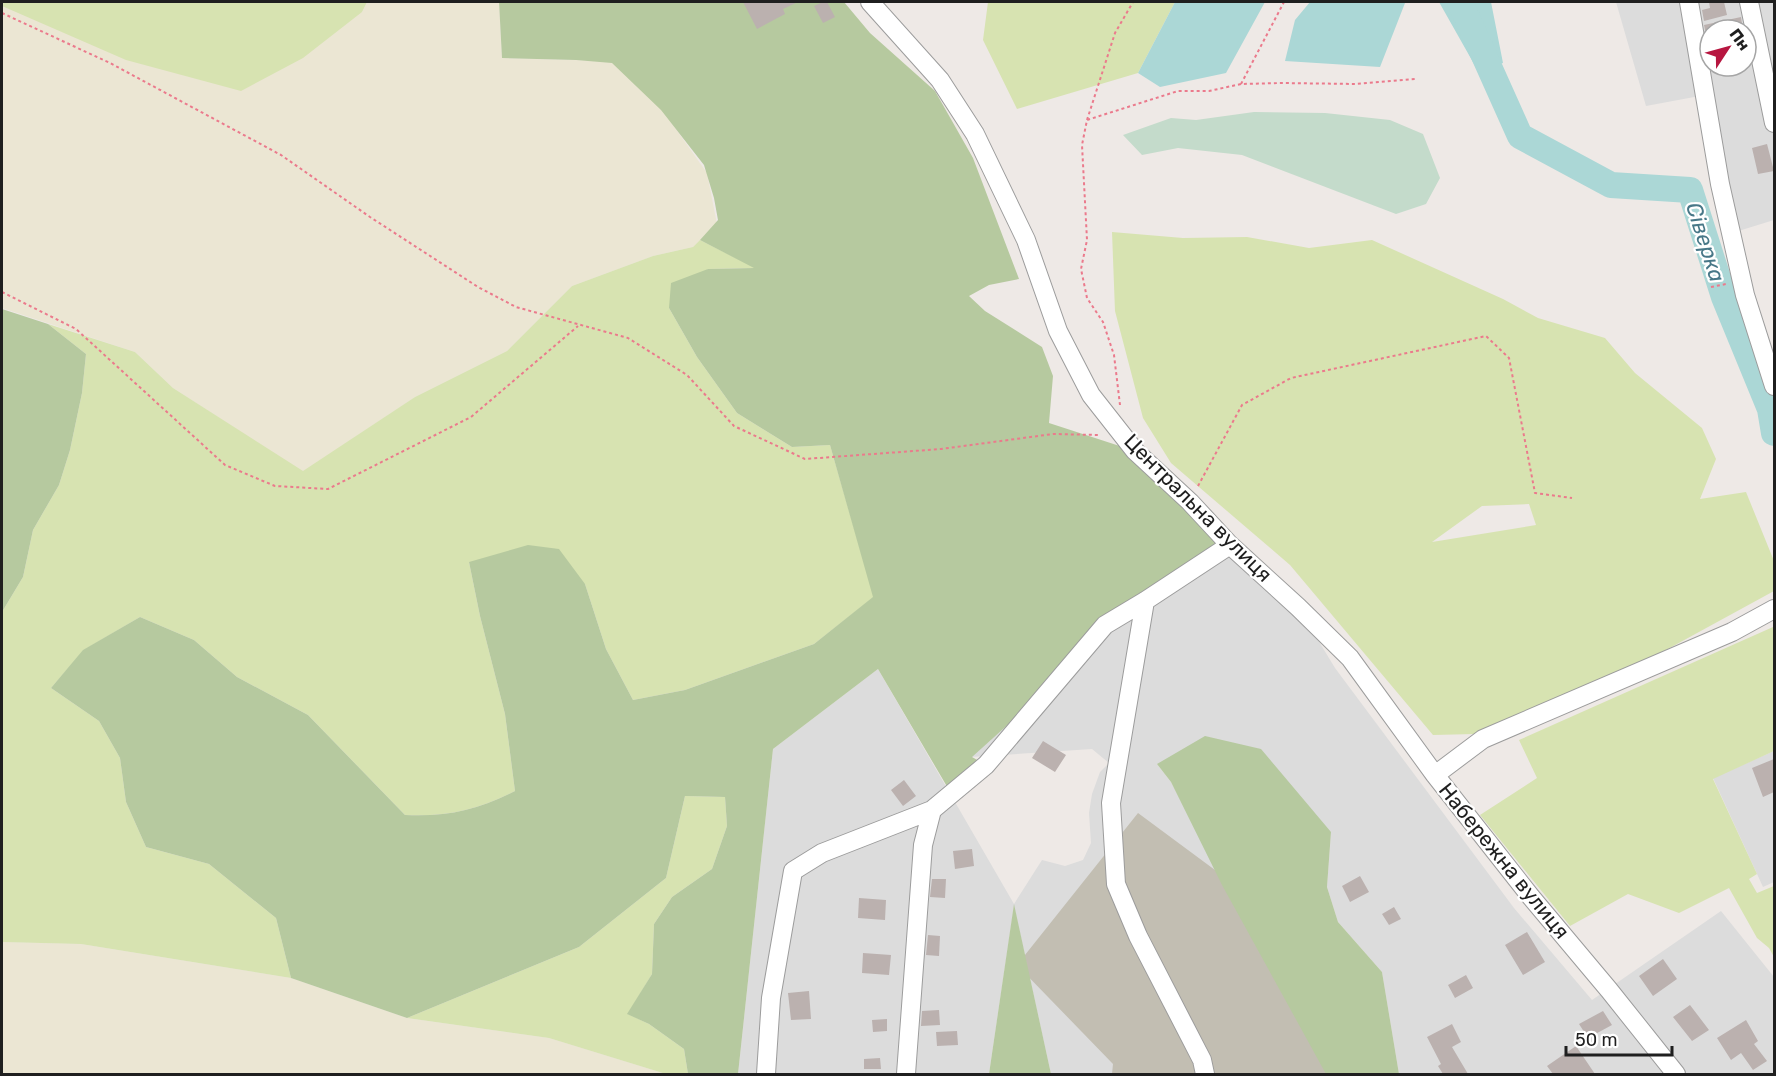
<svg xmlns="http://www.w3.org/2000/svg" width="1776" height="1076" font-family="Rubik,sans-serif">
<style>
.residential{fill:#dcdcdc;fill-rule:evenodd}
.construction{fill:#c2beb2}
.farmland{fill:#ebe6d3}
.grass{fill:#d7e3b1;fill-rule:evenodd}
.forest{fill:#b6c99f}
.wetland{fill:#c4dbcb}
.water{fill:#abd7d6}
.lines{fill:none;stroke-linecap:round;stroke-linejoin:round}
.river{stroke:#abd7d6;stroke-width:26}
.building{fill:#bbb1af}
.minor-casing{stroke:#9c9c9c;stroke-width:20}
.path{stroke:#eb7a8c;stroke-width:2;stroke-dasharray:3 3;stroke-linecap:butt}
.minor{stroke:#fff;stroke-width:18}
.labels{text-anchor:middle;stroke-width:4.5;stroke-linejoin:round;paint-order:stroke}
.street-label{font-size:21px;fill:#1f1f1f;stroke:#fff}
.water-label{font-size:22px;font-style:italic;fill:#477787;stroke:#fff}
</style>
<rect width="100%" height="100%" fill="#eee9e6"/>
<path class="residential" d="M1616,2H1774V220L1732,233L1705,95L1646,106ZM1710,30H1746V66H1710Z
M1230,545L1298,607L1335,668L1514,908L1592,1000L1721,911L1774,977V1074H1399L1382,972L1338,922L1327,887L1331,832L1157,764L1171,782L1326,1074H1051L1014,906L989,1074H738L773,749L878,669L1014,904L1042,860L1065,866L1083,860L1091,843L1089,813L1092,794L1100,772L1109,763L1092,749L971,757L1105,625Z
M1774,751V882L1763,887L1713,778Z"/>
<path class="construction" d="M1138,813L1242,890L1327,1074H1112L1113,1064L1017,965Z"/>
<path class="farmland" d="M367,2H499L502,58L611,61L661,108L707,173L717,224L693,247L653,256L572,286L507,351L415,397L303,472L173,388L135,352L2,308V4L362,12Z
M2,942L81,944L291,978L407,1018L549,1038L666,1074H2Z"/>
<path class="grass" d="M2,2H367L362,12L303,58L241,91L126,60L2,6Z
M988,2H1175L1138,73L1017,109L983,40Z
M1112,232L1183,238L1247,237L1309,248L1372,240L1503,299L1538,318L1605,338L1635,373L1702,428L1716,459L1700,499L1746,492L1774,561V591L1622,674L1475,734L1433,735L1290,565L1171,463L1143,418L1115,311ZM1529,504L1536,525L1432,542L1482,506Z
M700,240L756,268L708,269L669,308L697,357L737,413L792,447L830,445L874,597L814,644L685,690L633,700L606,649L585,584L469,562L480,616L505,714L515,791C478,810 447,817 405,815L308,715L237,677L194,640L140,617L84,650L51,688L99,721L120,758L126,802L146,847L209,864L276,918L291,978L81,944L2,942V612L23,577L33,530L59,485L70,450L82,393L86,354L48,324L135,352L173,388L303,471L415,397L507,351L572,286L653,256L693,247Z
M1773,627L1774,631V751L1713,779L1757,874L1749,879L1757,893L1774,886V957L1769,948L1757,938L1729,888L1679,913L1628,894L1570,926L1480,815L1537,778L1519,740Z
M685,796L725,797L727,826L712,869L672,897L654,924L652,974L628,1014L649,1024L684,1049L688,1074H666L549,1038L407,1018L579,947L666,878Z"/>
<path class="forest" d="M499,2H844L870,33L935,91L973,158L1019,279L989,285L969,296L985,311L1042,347L1053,376L1049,423L1135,451L1230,545L1145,601L972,757L986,765L952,795L878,669L773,749L738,1074H688L684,1049L649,1024L627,1014L652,974L654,924L672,897L712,869L727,826L725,797L685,796L666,878L579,947L407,1018L291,978L276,918L209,864L146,847L126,802L120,758L99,721L51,688L83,650L140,617L194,640L237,677L308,715L405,815C447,817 478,810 515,791L505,714L480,616L469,562L528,545L559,549L585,584L606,649L633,700L685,690L814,644L873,597L830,445L792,447L737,413L697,357L669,308L671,283L708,269L754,268L700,240L718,220L714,198L704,165L661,110L612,63L576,60L502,58Z
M2,309L48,324L86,354L82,393L70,450L59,485L33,530L23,577L2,612Z
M1205,736L1261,749L1331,832L1327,887L1338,922L1382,972L1399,1074H1326L1222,885L1171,782L1157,764Z
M1014,904L1051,1074H989Z"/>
<path class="wetland" d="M1254,112L1325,113L1390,120L1423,134L1440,178L1426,204L1396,214L1242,155L1178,148L1142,155L1123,135L1171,118L1196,120Z"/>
<path class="water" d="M1175,2H1265L1226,73L1160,87L1138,73Z
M1310,2H1409L1405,3L1380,67L1285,61L1295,20Z
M1439,2H1491L1503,63L1478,71Z"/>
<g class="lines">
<path class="river" d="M1460,2L1520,136L1611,185L1690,190L1724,297L1770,409L1774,433"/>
</g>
<path class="building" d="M743,2H798L783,9L785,14L757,29Z
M823,2H827L835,17L823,23L814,6Z
M1709,2H1724L1727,15L1704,21L1702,10L1710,8Z
M1741,17L1743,30H1705L1704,25Z
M1767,144L1774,171L1758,174L1752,148Z
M1043,741L1066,755L1055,772L1032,758Z
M1774,759V792L1763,797L1752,768Z
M904,780L916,796L903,806L891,790Z
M972,849L974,866L955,869L953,851Z
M1360,876L1369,892L1350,902L1342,886Z
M932,879H946L945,898L930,897Z
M859,898L886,900L885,920L858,918Z
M1394,907L1401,919L1389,925L1382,914Z
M1527,932L1545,962L1523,975L1505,945Z
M928,935L940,936L939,956L926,955Z
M863,953L891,955L889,975L862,973Z
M1663,959L1677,979L1653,996L1639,976Z
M1466,975L1473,988L1455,998L1448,985Z
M809,991L811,1019L791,1020L788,993Z
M1690,1005L1709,1030L1692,1041L1673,1017Z
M939,1010L940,1025L921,1026L922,1011Z
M1603,1011L1612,1025L1588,1038L1579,1024Z
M887,1019V1031L873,1032L872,1020Z
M1746,1020L1758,1041L1754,1044L1767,1061L1753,1070L1741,1053L1731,1060L1717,1038Z
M1452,1024L1461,1042L1452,1047L1468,1074H1443L1438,1066L1441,1064L1427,1037Z
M957,1031L958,1045L937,1046L936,1032Z
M1576,1046L1595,1074H1553L1547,1066Z
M880,1058L881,1069H864V1059Z"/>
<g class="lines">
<g class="minor-casing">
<path id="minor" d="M870,2L940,80L975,134L1026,240L1058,331L1091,395L1135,451L1190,502L1230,545L1298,607L1350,658L1435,775L1531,897L1609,990L1676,1074
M1689,2L1720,184L1745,295L1774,386
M1749,2L1774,123
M1145,601L1111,803L1116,884L1138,936L1202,1060L1205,1074
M1435,775L1483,739L1732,632L1774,609
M766,1074L771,998L793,871L822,853L932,810
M906,1074L923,845L932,810L986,765L1105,625L1145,601L1230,545"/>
</g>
<path class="path" d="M2,13L110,63L281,155L370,217L478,287L516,307L628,338L687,375L734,426L805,459L941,449L1053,434L1100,435
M1241,84L1284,2
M1087,120L1115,33L1133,2
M1711,287L1726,284
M2,292L76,329L225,465L275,486L328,489L471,417L578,326
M1120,405L1114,355L1103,322L1087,298L1081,269L1087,240L1082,145L1087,120L1178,91H1209L1241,84L1282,83L1356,84L1416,79
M1198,486L1242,405L1291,378L1486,336L1509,358L1535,493L1572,498"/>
<use href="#minor" class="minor"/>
</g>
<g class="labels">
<g class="street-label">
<text transform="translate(1198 508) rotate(45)" y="7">Центральна вулиця</text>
<text transform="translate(1504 861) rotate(51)" y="7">Набережна вулиця</text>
</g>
<g class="water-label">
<text transform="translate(1706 242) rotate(72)" y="8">Сіверка</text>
</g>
</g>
<rect width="1776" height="1076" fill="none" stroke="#1f1f1f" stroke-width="6"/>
<g transform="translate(1728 48) rotate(54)"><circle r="28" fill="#ffffff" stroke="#a5a5a5" stroke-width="1.5"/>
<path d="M0-4.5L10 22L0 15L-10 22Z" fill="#b71640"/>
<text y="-9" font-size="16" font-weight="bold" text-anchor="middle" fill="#1f1f1f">Пн</text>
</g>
<path d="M1566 1046v9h106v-9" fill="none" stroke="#1f1f1f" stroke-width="3"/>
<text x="1575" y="1046" font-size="18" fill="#1f1f1f" stroke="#ffffff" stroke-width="4.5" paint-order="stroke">50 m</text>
</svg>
